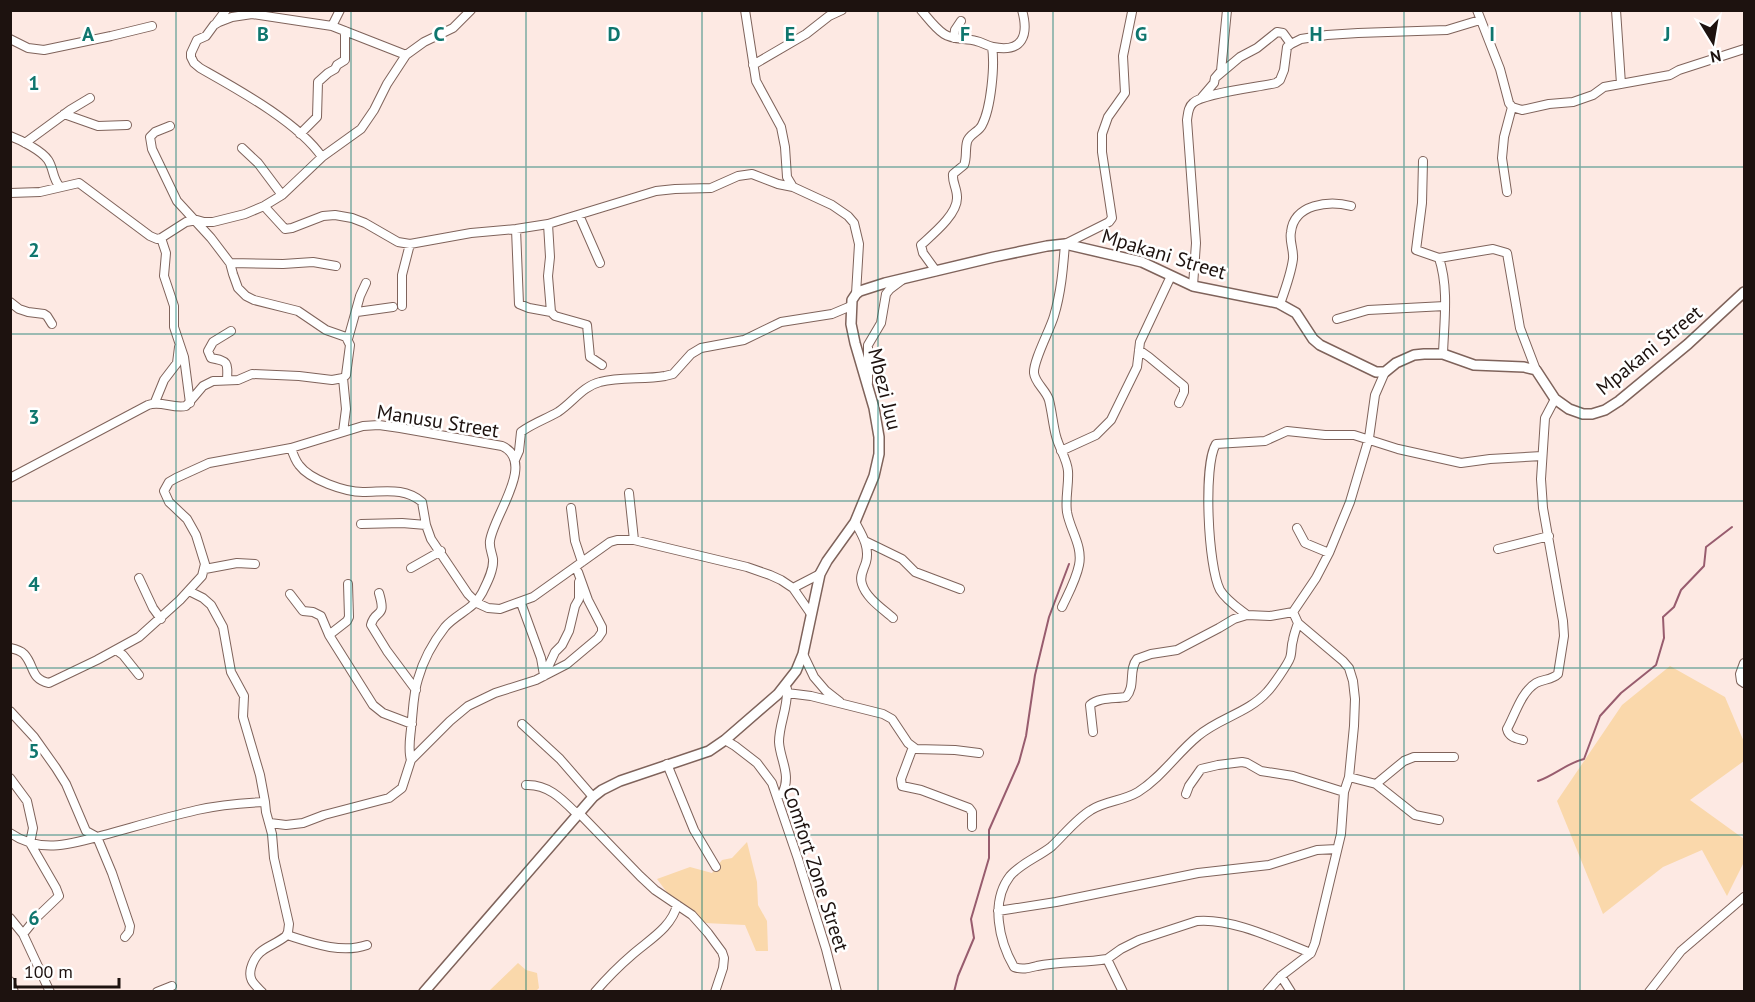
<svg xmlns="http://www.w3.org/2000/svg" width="1755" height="1002" font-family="'PT Sans',sans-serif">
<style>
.green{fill:#fad8ab}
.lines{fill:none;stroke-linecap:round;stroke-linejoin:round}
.stream{stroke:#985c6e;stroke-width:2}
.minor-casing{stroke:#7f635b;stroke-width:10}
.tertiary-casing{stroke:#7f635b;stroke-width:12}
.minor{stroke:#fff;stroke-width:8}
.tertiary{stroke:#fff;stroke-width:9}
.grid{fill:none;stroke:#0f766e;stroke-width:1.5;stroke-opacity:0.55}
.labels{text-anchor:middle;stroke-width:5;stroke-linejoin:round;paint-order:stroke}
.street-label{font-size:20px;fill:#1d120f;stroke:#fff}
.grid-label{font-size:20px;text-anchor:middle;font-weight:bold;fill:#0f766e;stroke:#fff;stroke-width:5;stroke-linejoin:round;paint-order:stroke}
</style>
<rect width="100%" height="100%" fill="#fde9e3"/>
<path class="green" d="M1670,666L1725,697L1744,742V761L1690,800L1744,839V862L1727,896L1702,850L1663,867L1603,914L1557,801L1622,705Z
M747,842L757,882L758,905L767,921L768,951H756L745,925L705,923L669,895L657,879L690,867L712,873L722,860L732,858Z
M518,963L526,970L537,973L539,988L536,991H489Z"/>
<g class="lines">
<path class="stream" d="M1538,781C1555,775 1567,763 1584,759L1600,716L1621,693L1656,665L1664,638L1663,617L1674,607L1681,590L1704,566L1706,547L1732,527
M954,992L958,976L974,938L971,919L989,858V830L1019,762L1026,736L1035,675L1049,617L1069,564"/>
<g class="minor-casing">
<path id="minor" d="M745,10L756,81L781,127L785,147L787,177L793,187
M921,10C928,18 935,28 944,34C953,40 966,38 976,41C982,42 987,46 993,47C1023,53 1029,35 1022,10
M1477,10L1500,69L1509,103L1512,107L1522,110L1549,104L1573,102L1593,95L1604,87L1670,75L1679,70L1744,49
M1616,10L1621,84
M217,22L226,10
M332,26L340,10
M954,38L955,30L961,21
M10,39L28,48L44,50L111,36L152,26
M753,65L806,34L829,16L842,10
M1215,78L1240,57L1257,48L1277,32L1283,33L1291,44
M1202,97L1214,83L1215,78L1221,71L1227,10
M64,114L98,126L127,125
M300,134L317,117L318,82L328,73L335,69L337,65L345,60V31
M10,136C21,140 42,151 48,160C54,169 52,178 60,187
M25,143L70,110L90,98
M242,148L258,163L282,195
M322,157C298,122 237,89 200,68L194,63L191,57V53L197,40L206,36L214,25L219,22L232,17L252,14L332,26L406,55
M1423,161L1422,203L1416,250L1439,258C1449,288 1444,323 1443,354
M1507,192L1502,158L1504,137L1512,107
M10,193L40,192L79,183L150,236L157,239L161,238L186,222L197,220L204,222H213L245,214L264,206L282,195L322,157L361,129L374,110L387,84L406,55L424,42L453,28L471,10
M264,206L285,229L292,228L323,216L335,215L352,218L365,223L398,242L410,244L471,233L516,229L548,224L656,191L675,189L711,188L738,176L752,174L778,184L793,187L832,205L848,216L854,223L859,244L856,294
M579,215L600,263
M548,224L550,257L548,276L551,312L555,316L587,325L590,357L602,365
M516,229L519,304L529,308L551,312
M161,238L166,253L164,276L174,306V327L184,357L190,403
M1439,258L1493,249L1507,253L1520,328L1536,370
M230,263L283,264L313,262L336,266
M936,271L923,253L921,245C933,234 958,214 957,197C957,188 952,182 953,174L964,165C967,158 965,150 967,142C969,134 979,132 982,125C991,108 995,65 992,47
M1193,286L1196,243L1187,120C1188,114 1188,107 1193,103C1203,93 1260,87 1276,83L1280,80L1284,70L1287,47L1291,44L1301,39L1327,35L1358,33L1447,30L1480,20
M10,302L19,309L28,312L44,314L47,316L52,324
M1280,304C1285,290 1291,274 1293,259C1294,250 1289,241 1291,232C1294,204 1329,200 1351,206
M402,306V275L410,244
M357,312L393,307
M1337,319L1368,310L1445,306
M348,339L360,296L366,283
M1139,350L1149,357L1184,386V392L1179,403
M227,380C228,362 228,361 211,358L208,351L213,342L231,331
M868,382V345L881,323L886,294L890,289L902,280
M155,402L164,380L177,363L179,347
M343,432L346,409L343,378
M291,448C293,454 295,460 299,465C310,480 345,492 363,492C385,492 404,487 422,502L426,525L431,539L468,594L477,603L488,608L500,609L533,597L610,542L617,540H634L747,567L770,575L781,580L793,588L811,614
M1061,451L1096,435L1111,420L1137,367L1140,342L1171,276
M515,460L519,451L521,432C533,423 546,419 558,412C572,403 583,386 600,382C620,376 644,380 665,376L673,374L691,354L701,348L744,340L781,322L832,314L851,306
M10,478L148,405C160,400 173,409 186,406L203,386L213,381L238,380L252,374L299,376L332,380L343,378L346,375L350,345L346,337L326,330L298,311L254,300L246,296L238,288L233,274L230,263L211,238L177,201L152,149L150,137L155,132L170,126
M629,493L634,540
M571,508L575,541L582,562
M855,522C862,535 870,547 866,562C864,569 859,576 862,584C866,598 883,609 893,618
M361,524L402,523L426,525
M1297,528L1305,543L1329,553
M865,541L902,559L915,572L960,589
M1498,549L1549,536
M411,568L441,551
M205,569L237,563L255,564
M139,578L153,608L161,619
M793,588L820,574
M189,591L203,598L211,605L223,627L231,672L244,696L243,717L260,775L265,802L266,812L272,834L274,858L289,924L288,932L286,936C271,948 257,947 251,968C248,980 254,984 262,992
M379,593C387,620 375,608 371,625L387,651L416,690
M290,594L303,611L313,612L321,616L329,635L373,705L383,713L412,724
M521,603L541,658L544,675
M1062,607C1068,594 1076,580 1079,565C1083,546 1070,530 1067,512C1065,498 1069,485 1068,471C1067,459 1059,448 1056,436C1053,425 1052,412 1049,400C1046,390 1035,383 1034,373C1033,361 1050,330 1054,316C1061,293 1063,269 1065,244L1109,222L1112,218L1102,152V134L1108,117L1125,93L1123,56L1132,12
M1247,615C1238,608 1226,600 1220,590C1208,567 1203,465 1216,444L1265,441L1287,431L1325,435H1354L1398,449L1461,463L1490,459L1542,456
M329,635L347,621L349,617L348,584
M10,648C15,649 21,651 24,654C35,666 30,679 49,683L97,660L139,637L180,600L202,576L205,564L196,535L187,519L169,502L164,491L169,482L176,478L209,463L291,448L363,426L379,425L400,428L502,446C537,462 493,516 490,541C489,547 492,553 493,559C494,570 487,583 482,593C474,609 456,614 445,627C434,641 423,661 418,679C413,694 413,713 411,729C410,739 408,750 411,760
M116,650L123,655L139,675
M803,654L814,677L826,691L840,702
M1744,663L1740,674L1741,681L1744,683
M544,676L555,652L562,645L569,631L575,606L579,599V582
M787,693L811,696L883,714L892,719L908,743L916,749L955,750L979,753
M10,711L34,737L56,768L66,784L86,831L97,837L112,873L130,926L129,932L125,937
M522,724L560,759L593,797
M1093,732L1090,705C1099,697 1115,699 1126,697C1136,686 1128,670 1137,659L1151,654L1177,650L1219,628L1234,619L1247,615L1270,616L1293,612
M725,740L735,746L757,763L772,783L798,859L826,949L837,992
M1523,740C1515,738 1509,737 1507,729C1515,715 1521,692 1536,683C1543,679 1552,680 1558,674L1564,636L1563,621L1543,508L1541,479L1545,418L1555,399
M913,747L901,779L902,786L921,790L969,808L972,812V827
M667,764L694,830L716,867
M1349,777L1376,784L1415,815L1439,820
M10,778L27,801L33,828L30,843L56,888L59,896L36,918L23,934
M1376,784L1404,761L1414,757H1454
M526,785C548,784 562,799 577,814
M1186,794L1189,786L1201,769L1218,765L1242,762L1247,763L1261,771L1293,776L1344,792
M777,796L782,794C792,775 780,760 779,742C779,724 788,708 787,689
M578,812L640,876L655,890L692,915L708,933L722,952L724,958L723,968L715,992
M270,823L286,825L303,823L324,815L389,798L402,788L411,760L450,721L468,706L495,693L536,680L567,664L598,638L602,632V627L588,600L578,572
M10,833C42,855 74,843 108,834C137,826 167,817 197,810C219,805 242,803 265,802
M998,911L1056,902L1198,873L1269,865L1317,850L1337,849
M10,918L23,934L50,992
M287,935C312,943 341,954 367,945
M1107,959L1121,949L1139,940L1197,921C1233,918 1277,940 1311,953
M1281,976L1291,992
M10,981L14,992
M157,992L172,986
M595,992C607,978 619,966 633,954C649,940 672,927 677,905
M1123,992L1107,959C1084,963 1060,961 1037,966C1029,968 1022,970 1014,967C999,941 990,902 1010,876C1020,864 1038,857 1051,847C1064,835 1076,819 1091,810C1105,801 1123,801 1138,792C1162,777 1177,753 1198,736C1219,718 1248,713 1267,692C1272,687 1288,664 1290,658C1292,653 1291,646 1293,640C1294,634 1296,629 1298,623
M1267,992L1281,976L1311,953L1315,943L1341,834L1344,792L1349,777L1354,726L1355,699L1353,681L1349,668L1343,661L1298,623L1293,612L1316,578L1329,553L1350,502L1369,438L1375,395L1385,372
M1649,992L1681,951L1744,897"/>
</g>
<g class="tertiary-casing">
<path id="tertiary" d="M424,992L593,797L602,790L620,781L709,751L725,740L778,694L796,671L803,654L820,574L827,561L855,522L874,476L879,454V437L874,408L855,343L851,324L852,300L856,294L860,291L885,283L994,257L1047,246L1065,244L1142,262L1193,286L1278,303L1296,313L1313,339L1320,345L1376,372H1385L1396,363L1414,355L1424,354H1443L1474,365L1524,367L1536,370L1555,399L1569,409L1583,414H1592L1605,410L1619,401L1688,344L1744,292"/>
</g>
<use href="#minor" class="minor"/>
<use href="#tertiary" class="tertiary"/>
</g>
<path class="grid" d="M176,10V992M351,10V992M526,10V992M702,10V992M878,10V992M1053,10V992M1228,10V992M1404,10V992M1580,10V992M10,167H1744M10,334H1744M10,501H1744M10,668H1744M10,835H1744"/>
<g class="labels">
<g class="street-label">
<text transform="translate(1164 254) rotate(17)" y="7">Mpakani Street</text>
<text transform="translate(1649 350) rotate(-39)" y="7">Mpakani Street</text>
<text transform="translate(885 389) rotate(76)" y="7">Mbezi Juu</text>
<text transform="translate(438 421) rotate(9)" y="7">Manusu Street</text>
<text transform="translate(816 869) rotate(72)" y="7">Comfort Zone Street</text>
</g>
</g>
<g class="grid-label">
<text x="88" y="41">A</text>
<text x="263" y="41">B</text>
<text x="439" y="41">C</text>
<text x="614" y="41">D</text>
<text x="790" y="41">E</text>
<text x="965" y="41">F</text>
<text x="1141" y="41">G</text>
<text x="1316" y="41">H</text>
<text x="1492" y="41">I</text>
<text x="1667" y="41">J</text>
<text x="34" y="90">1</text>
<text x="34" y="257">2</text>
<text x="34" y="424">3</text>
<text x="34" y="591">4</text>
<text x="34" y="758">5</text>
<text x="34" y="925">6</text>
</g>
<rect width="1755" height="1002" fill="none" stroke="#1d120f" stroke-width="24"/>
<g transform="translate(1713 42) rotate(169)" stroke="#ffffff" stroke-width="4.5" paint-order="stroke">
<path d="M0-4.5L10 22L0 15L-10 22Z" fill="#1d120f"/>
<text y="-9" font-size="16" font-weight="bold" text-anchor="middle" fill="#1d120f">N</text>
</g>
<path d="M15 978v9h104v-9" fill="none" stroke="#1d120f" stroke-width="3"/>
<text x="24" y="978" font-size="18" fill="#1d120f" stroke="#ffffff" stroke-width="4.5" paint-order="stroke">100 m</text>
</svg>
